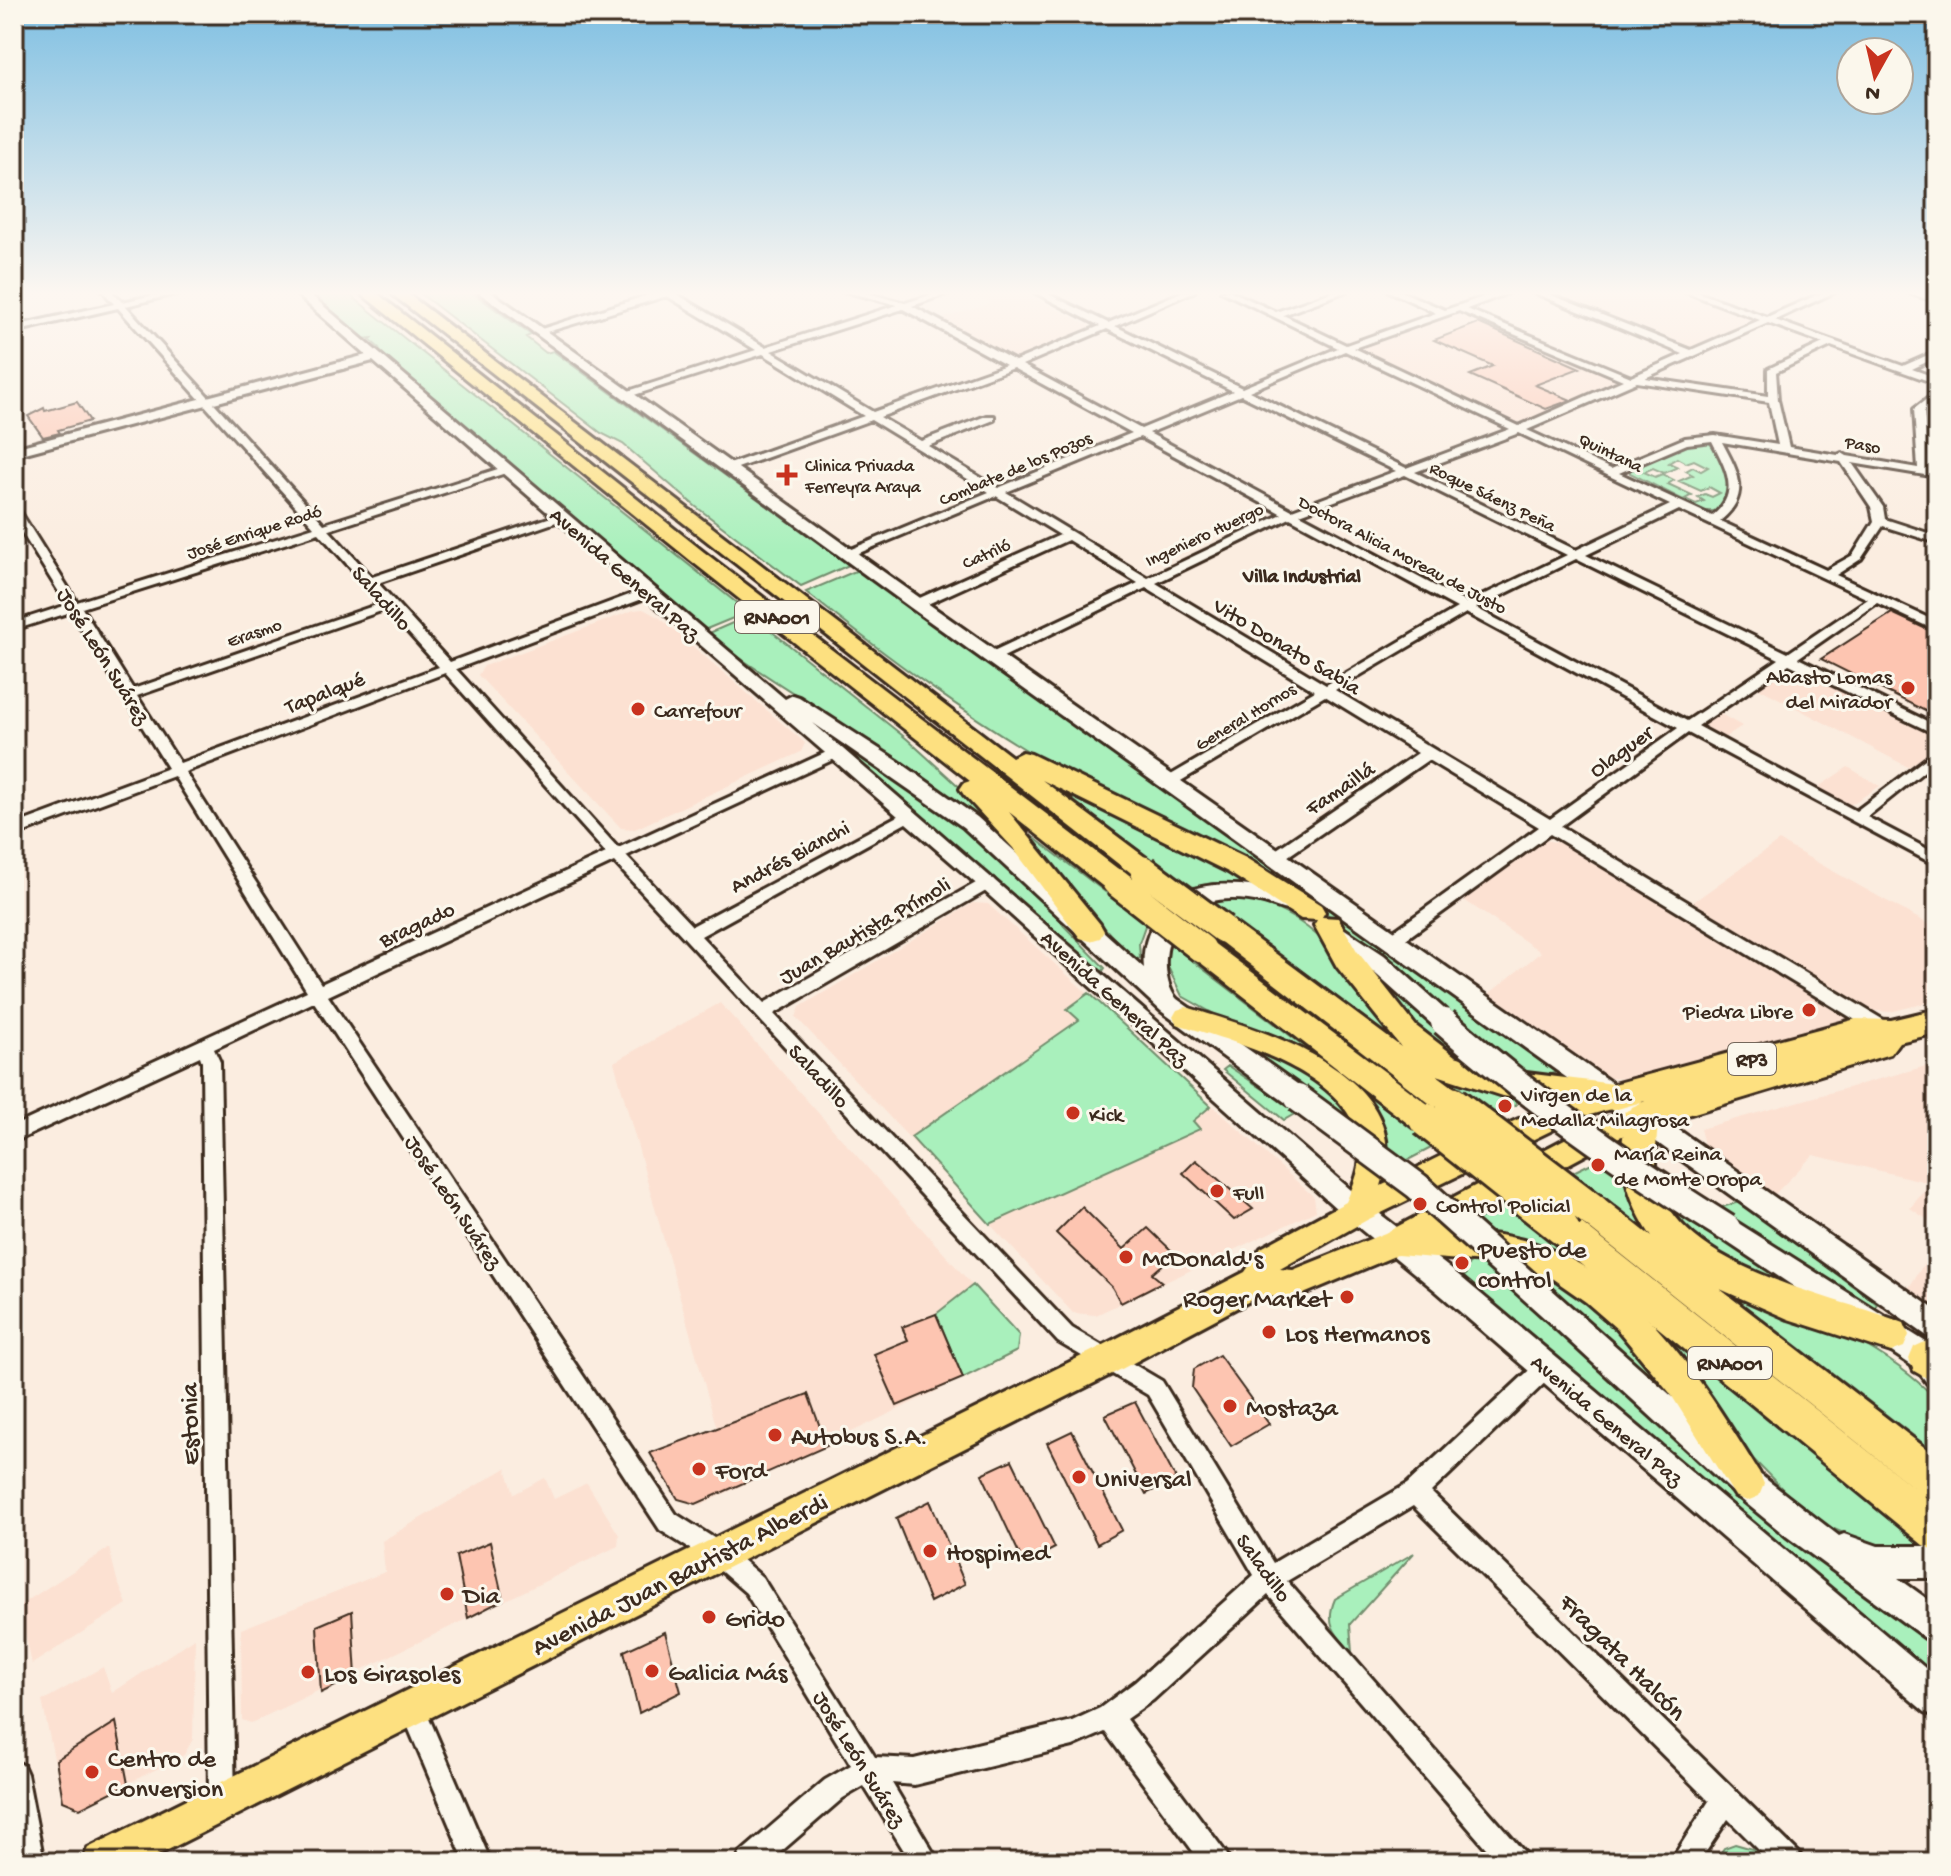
<svg xmlns="http://www.w3.org/2000/svg" width="1951" height="1876" font-family="'Gochi Hand',sans-serif">
<style>
.built{fill:#fce1d2}
.green{fill:#a9f0bc;stroke:#728d6d;stroke-width:2;fill-rule:evenodd}
.building{fill:#fdc5b1;stroke:#3b2a1e;stroke-width:2}
.lines{fill:none;stroke-linecap:round;stroke-linejoin:round}
.street-casing{stroke:#3b2a1e;stroke-width:6}
.secondary-casing{stroke:#3b2a1e;stroke-width:6}
.primary-casing{stroke:#3b2a1e;stroke-width:6}
.highway-casing{stroke:#3b2a1e;stroke-width:6}
.street{fill:#fbf7ec;fill-rule:evenodd}
.secondary{fill:#fbf7ec;fill-rule:evenodd}
.primary{fill:#fde080;fill-rule:evenodd}
.highway{fill:#fde080;fill-rule:evenodd}
.secondary-bridge-casing{stroke:#3b2a1e;stroke-width:32;stroke-linecap:butt}
.highway-bridge-far1-casing{stroke:#3b2a1e;stroke-width:33;stroke-linecap:butt}
.highway-bridge-casing{stroke:#3b2a1e;stroke-width:39;stroke-linecap:butt}
.secondary-bridge{stroke:#fbf7ec;stroke-width:26}
.highway-bridge-far1{stroke:#fde080;stroke-width:27}
.highway-bridge{stroke:#fde080;stroke-width:33}
.poi-dot{fill:#c8321e;stroke:#fbf7ec;stroke-width:3}
.labels{text-anchor:middle;stroke-width:6;stroke-linejoin:round;paint-order:stroke}
.far-street-label{font-size:18px;fill:#3b2a1e;stroke:#fbf7ec}
.far-poi-label{font-size:18px;fill:#3b2a1e;stroke:#fbf7ec;text-anchor:start}
.far-neighbourhood-label{font-size:20px;font-weight:bold;fill:#3b2a1e;stroke:#fbf7ec}
.shield{fill:#fbf7ec;stroke:#75685c;stroke-width:2}
.shield-label{font-size:20px;font-weight:bold;fill:#3b2a1e}
.street-label{font-size:22px;fill:#3b2a1e;stroke:#fbf7ec}
.poi-label{font-size:22px;fill:#3b2a1e;stroke:#fbf7ec;text-anchor:start}
.near-poi-label{font-size:26px;fill:#3b2a1e;stroke:#fbf7ec;text-anchor:start}
.near-street-label{font-size:26px;fill:#3b2a1e;stroke:#fbf7ec}
</style>
<rect width="100%" height="100%" fill="#fbede0"/>
<filter id="ink" filterUnits="userSpaceOnUse"><feTurbulence type="fractalNoise" baseFrequency=".0125" numOctaves="2"/><feDisplacementMap in="SourceGraphic" scale="16" xChannelSelector="R" yChannelSelector="G"/><feConvolveMatrix kernelMatrix="1 2 1 2 8 2 1 2 1" color-interpolation-filters="sRGB"/></filter>
<g filter="url(#ink)">
<path class="built" d="M1019,291L1089,325L1090,329L1020,359H1010L937,320L992,303L971,292Z
M1544,291H1676L1754,321L1691,348L1682,347Z
M1454,314L1471,316L1618,378L1621,383L1525,421L1516,422L1359,349Z
M643,609L660,618L805,743L801,752L635,829L621,828L478,675L484,666L634,610Z
M1792,665L1937,733V748L1908,767L1755,686Z
M1717,712L1742,726L1722,739L1702,724Z
M1848,767L1880,786L1850,805H1843L1814,790Z
M1543,840L1562,843L1844,1010L1850,1019L1848,1022L1629,1079L1606,1078L1586,1069L1485,997L1541,952L1464,900Z
M1779,841L1937,929V1000L1890,1012L1867,1010L1689,905Z
M973,903L988,904L1314,1197L1316,1211L1096,1315L1073,1313L796,1017L800,1007Z
M720,1003L1017,1335V1352L701,1505L681,1500L653,1456L717,1429L614,1062Z
M1937,1063V1226L1910,1208L1931,1183L1813,1155L1773,1196L1705,1148L1700,1129Z
M1937,1243V1309L1908,1289Z
M506,1468L514,1494L545,1478L554,1499L587,1483L619,1535L618,1546L251,1723L242,1720L241,1629L385,1572L382,1541Z
M109,1548L117,1580L127,1604L32,1664L19,1606Z
M195,1638L193,1739L184,1755L80,1808L63,1801L42,1701L103,1667L112,1693Z"/>
<path class="green" d="M306,291H343L349,294L748,612L704,630L375,350L379,348L370,340L372,338L363,339Z
M417,291H470L531,335L526,337L546,353L553,351L849,565L801,586L695,506L623,444L601,433Z
M1693,441L1708,442C1725,457 1735,495 1718,511H1705L1630,473V469ZM1677,458L1686,463L1694,460L1708,467L1701,471L1693,467L1686,471L1693,475L1679,481L1701,491L1709,487L1720,493L1712,497L1705,494L1698,497L1704,501L1696,504L1685,499L1692,495L1668,484L1674,480L1662,474L1655,477L1644,472L1653,468L1664,473L1678,467L1669,463Z
M858,570L1554,1064V1073L1539,1077L1521,1073C1439,1004 1357,927 1264,873C1197,834 1125,807 1058,769C968,717 887,657 806,592Z
M751,615L907,739L976,802L1037,873C976,814 905,765 834,719C791,691 748,666 707,634Z
M830,731L965,828L1057,914L1063,925L1105,968L1102,972L826,733Z
M1056,787L1195,852L1250,883H1212L1188,888Z
M1016,824L1146,923L1139,943L1140,958L1132,960Z
M1241,900C1321,908 1365,993 1410,1051L1207,901Z
M1169,943L1435,1146L1406,1161L1384,1144L1362,1097L1182,996L1166,963Z
M1367,967L1489,1072L1472,1069L1409,1027Z
M1089,993L1211,1106L1193,1121L1200,1129L990,1224L911,1137L1079,1020L1067,1009Z
M1239,1041C1269,1053 1344,1082 1348,1119L1236,1044Z
M1228,1066L1298,1112L1284,1120L1223,1070Z
M1435,1068L1485,1091L1515,1096L1516,1105L1493,1115Z
M1600,1159L1630,1180L1679,1254L1569,1174Z
M1657,1198L1732,1243L1828,1309L1703,1252Z
M1739,1202L1877,1304L1874,1308L1712,1210Z
M1505,1204L1935,1550L1906,1552L1869,1544L1834,1529L1793,1500L1730,1435L1679,1363L1495,1236L1477,1220Z
M1473,1261L1493,1264L1707,1468L1811,1556L1937,1645V1677L1463,1277L1466,1275L1465,1268Z
M1528,1265L1559,1278L1622,1326L1691,1420Z
M1700,1271C1780,1306 1875,1335 1937,1400V1454Z
M973,1285L1019,1335L1017,1351L963,1378L936,1314Z
M1414,1553L1350,1624L1352,1653C1336,1635 1324,1624 1335,1599Z
M1735,1844L1763,1852L1773,1862H1714L1724,1848Z"/>
<path class="building" d="M1478,323L1580,368L1535,385L1571,400L1546,409L1470,375L1493,366L1434,340Z
M77,402L90,421L58,430L60,433L43,437L28,416L44,408L45,411Z
M1892,613L1937,634V717L1821,659Z
M1196,1160L1253,1209L1234,1220L1183,1173Z
M1082,1207L1124,1249L1148,1228L1175,1254L1152,1274L1162,1282L1121,1303L1112,1287L1056,1233Z
M936,1314L963,1378L897,1406L874,1354L908,1340L902,1327Z
M1219,1355L1269,1424L1231,1446L1192,1388L1194,1369Z
M808,1394L827,1446L696,1504L678,1499L650,1453Z
M1135,1402L1176,1479L1146,1494L1105,1415Z
M1072,1431L1122,1530L1097,1544L1047,1443Z
M1012,1460L1055,1548L1024,1564L982,1474Z
M930,1501L965,1584L930,1602L896,1518Z
M490,1542L503,1600L468,1618L456,1556Z
M352,1611L356,1676L321,1693L317,1626Z
M665,1632L681,1692L639,1713L624,1651Z
M116,1722L128,1784L80,1808L63,1801L56,1760Z"/>
<g class="lines">
<g class="street-casing">
<path id="street" d="M103,291H111L122,302L173,291H187L126,306L324,524L501,468H509V472L329,530L372,577L557,515H565V519L378,583L450,662L645,589H653V595L456,669L618,848L831,750H841L843,753L841,756L626,856L692,926L905,812H915L917,815L915,818L701,936L764,1003L983,879H993L996,883L993,887L774,1014L1072,1328L1162,1381L1273,1563L1407,1484L1540,1360L1547,1357L1554,1360L1557,1367L1554,1374L1431,1492L1799,1853L1803,1862H1771L1728,1819L1699,1862H1670L1709,1801L1413,1506L1287,1581L1525,1853L1529,1862H1498L1268,1595L1153,1700L1126,1719L1226,1853L1230,1862H1201L1105,1732L1073,1746L914,1785L892,1783L939,1862H911L864,1786L843,1798L769,1862H736L740,1853L825,1780L851,1765L746,1593L709,1561L660,1530L314,1002L214,1049L220,1062L235,1801L231,1810L222,1814L213,1810L209,1801L202,1062L200,1056L14,1142V1126L307,991L174,776L14,836V825L168,768L71,612L14,630V622L67,605L14,520V508L20,511L77,602L314,527L118,308L14,332V326L114,304ZM319,533L382,603L133,689L82,608ZM387,609L439,667L180,763L137,696ZM445,673L606,853L321,984L185,772ZM614,862L1058,1342L1148,1395L1254,1575L1135,1682L1100,1708L1072,1721L914,1759L875,1757L762,1577L725,1545L676,1514L328,996Z
M661,291H678L675,293L765,347L897,305L844,291H859L905,303L943,291H955L912,306L1015,361L1100,326L1032,291H1042L1108,323L1184,291H1195L1115,326L1242,388L1338,348L1221,291H1231L1276,312L1335,291H1347L1283,315L1346,345L1436,313L1389,291H1400L1445,310L1501,291H1513L1467,309L1631,377L1683,354L1530,291H1541L1691,350L1760,320L1683,291H1694L1767,317L1826,291H1837L1775,320L1903,366L1937,351V357L1912,369L1937,378V384L1831,346L1776,372L1778,400L1789,447L1838,455L1842,453L1847,456L1918,468L1914,409L1937,391V399L1924,410L1929,470L1937,471V477L1852,463L1883,507L1885,519L1937,536V543L1883,526L1861,559L1836,575L1937,622V631L1877,603L1798,658L1937,726V735L1789,664L1698,726L1856,811L1937,750V761L1867,817L1937,854V866L1688,733L1561,826L1892,1025L1895,1030L1892,1035H1880L1550,834L1399,944H1387L1385,940L1387,936L1539,827L1428,760L1281,861H1271L1268,857L1271,853L1418,753L1325,696L1174,785H1164L1162,782L1164,779L1315,691L1146,588L999,659H989V653L1138,583L1068,540L921,607H913V601L1060,535L996,496L852,556H844V552L989,492L871,420L732,470H724V466L864,416L763,354L628,397H622V393L756,350L667,296L540,334L532,332ZM903,309L1006,365L873,412L771,351ZM1459,311L1623,380L1519,426L1354,348ZM1768,323L1823,343L1768,369V396L1645,378ZM1107,329L1233,391L1141,429L1022,365ZM1345,351L1510,429L1406,468L1249,391ZM1013,368L1132,433L998,488L928,446L994,420V416H986L921,441L880,417ZM1637,382L1769,402L1778,445L1715,435L1685,438L1611,469L1527,430ZM1241,395L1396,471L1292,510L1149,433ZM1519,433L1670,505L1576,550L1415,472ZM1140,437L1282,514L1148,578L1006,492ZM1712,441C1726,469 1741,493 1712,516L1619,473L1687,444ZM1722,442L1841,462L1871,507L1874,521L1853,555L1826,570L1720,521C1752,495 1738,472 1722,442ZM1405,475L1567,555L1467,603L1300,514ZM1679,510L1868,599L1788,653L1586,555ZM1290,518L1457,608L1326,685L1156,583ZM1576,559L1779,659L1687,721L1476,608ZM1466,613L1678,728L1550,819L1335,690Z
M412,1696L421,1699L491,1862H465L400,1708L403,1699Z
M14,1761L23,1765L27,1774L44,1862H18L14,1842Z"/>
</g>
<g class="secondary-casing">
<path id="secondary" d="M293,291H306L785,699L793,695L799,697L898,761L977,817L1144,968C1142,951 1147,935 1155,920C1184,869 1255,884 1300,898L1303,904L1300,910C1287,913 1276,906 1264,903C1216,891 1171,904 1166,958C1165,971 1168,990 1177,999L1307,1091L1310,1098L1307,1105L1298,1108L1289,1105L1161,1011L963,827L813,723L1366,1203L1456,1273L1937,1678V1717L1925,1712L1436,1291L1348,1219L981,888L373,361L14,456V448L366,355Z
M477,291H490L923,600L1937,1311V1340L1927,1336L911,608Z
M1909,291L1937,294V302L1911,294Z
M1328,918L1384,955L1452,1016L1456,1022L1452,1028L1444,1031L1436,1028L1368,967L1320,932L1317,926L1320,920Z
M1727,1216L1937,1349V1387L1927,1383L1917,1369L1718,1236L1714,1228L1718,1220Z
M1564,1305L1574,1309L1758,1473L1839,1536L1844,1534L1878,1546H1937V1578H1898L1937,1606V1642L1925,1638L1786,1536L1736,1495L1554,1327L1550,1318L1554,1309Z"/>
</g>
<g class="primary-casing">
<path id="primary" d="M1186,1007C1264,1031 1419,1073 1381,1186C1423,1166 1585,1078 1621,1090L1625,1098L1621,1106L1573,1120L1367,1220L1280,1269L1293,1270L1385,1233L1597,1122L1643,1105L1653,1108L1657,1116L1653,1124L1617,1138L1444,1231C1471,1232 1498,1233 1523,1240C1636,1272 1701,1379 1759,1472L1764,1484L1759,1496L1747,1501L1735,1496L1670,1393L1617,1329L1586,1302L1553,1279L1510,1264L1397,1255L1294,1298L1259,1296L1116,1372L144,1862H82L88,1848L1094,1350L1245,1272L1261,1248L1346,1202C1352,1188 1360,1172 1360,1155C1362,1075 1237,1043 1177,1024L1173,1017L1177,1010Z"/>
</g>
<g class="highway-casing">
<path id="highway" d="M358,291H374L704,552L1126,875L1129,882L1126,889L1116,892L1106,889L1009,812L1100,924L1104,931L1100,938L1090,941L1080,938L1013,848L964,795L960,789L964,783L970,781L690,560Z
M388,291H404L1012,757L1022,752L1031,754L1246,858L1321,905L1325,912L1322,917L1338,918L1357,951L1416,1026L1455,1056L1502,1070L1614,1084L1856,1019L1891,1020L1937,1009V1033L1899,1042L1890,1054L1658,1124C1656,1144 1654,1165 1659,1185C1683,1270 1833,1295 1904,1323L1909,1335L1904,1347L1891,1352L1788,1319L1720,1289L1937,1457V1500L1923,1495L1937,1506V1551L1923,1545L1550,1239L1545,1228L1550,1217L1562,1213L1574,1217L1922,1494L1580,1221L1575,1210L1580,1199L1592,1195L1604,1199L1652,1237C1627,1201 1611,1149 1632,1107L1645,1101L1614,1110L1502,1096L1437,1075L1464,1095L1469,1104L1464,1113L1453,1117L1442,1113L1213,936L1209,929L1213,922L1223,919L1233,922L1401,1047L1337,967L1314,925L1317,920L1301,919L1228,872L1042,780L1153,863L1157,870L1153,877L1144,879L1135,877Z
M1202,938L1212,942L1437,1111L1442,1120L1437,1129L1426,1133L1415,1129L1192,956L1188,949L1192,942Z
M1927,1341L1937,1345V1384L1914,1371L1909,1359L1914,1347Z"/>
</g>
<use href="#street" class="street"/>
<use href="#secondary" class="secondary"/>
<use href="#primary" class="primary"/>
<use href="#highway" class="highway"/>
<g class="secondary-bridge-casing">
<path id="secondary-bridge" d="M1444,1022C1532,1100 1627,1166 1727,1228
M1298,1098L1417,1186L1564,1318"/>
</g>
<g class="highway-bridge-far1-casing">
<path id="highway-bridge-far1" d="M1144,870L1223,929
M1116,882L1202,949"/>
</g>
<g class="highway-bridge-casing">
<path id="highway-bridge" d="M1453,1104L1592,1210
M1426,1120L1562,1228"/>
</g>
<use href="#secondary-bridge" class="secondary-bridge"/>
<use href="#highway-bridge-far1" class="highway-bridge-far1"/>
<use href="#highway-bridge" class="highway-bridge"/>
</g>
</g>
<linearGradient id="sky" x2="0" y2="1"><stop stop-color="#7ebfe2"/><stop offset="0.53" stop-color="#fdf7f1"/><stop offset="1" stop-color="#fdf7f1" stop-opacity="0"/></linearGradient>
<rect width="1951" height="553" fill="url(#sky)"/>
<g class="poi-dot">
<path d="M783 463h8v8h8v8h-8v8h-8v-8h-8v-8h8z"/>
<circle cx="1908" cy="688" r="8"/>
<circle cx="638" cy="709" r="8"/>
<circle cx="1809" cy="1010" r="8"/>
<circle cx="1505" cy="1106" r="8"/>
<circle cx="1073" cy="1113" r="8"/>
<circle cx="1598" cy="1165" r="8"/>
<circle cx="1217" cy="1191" r="8"/>
<circle cx="1420" cy="1204" r="8"/>
<circle cx="1126" cy="1257" r="8"/>
<circle cx="1462" cy="1263" r="8"/>
<circle cx="1347" cy="1297" r="8"/>
<circle cx="1269" cy="1332" r="8"/>
<circle cx="1230" cy="1406" r="8"/>
<circle cx="775" cy="1435" r="8"/>
<circle cx="699" cy="1469" r="8"/>
<circle cx="1079" cy="1477" r="8"/>
<circle cx="930" cy="1551" r="8"/>
<circle cx="447" cy="1594" r="8"/>
<circle cx="709" cy="1617" r="8"/>
<circle cx="652" cy="1671" r="8"/>
<circle cx="308" cy="1672" r="8"/>
<circle cx="92" cy="1772" r="8"/>
</g>
<g class="labels">
<g class="far-street-label">
<text transform="translate(1863 444) rotate(10)" y="6">Paso</text>
<text transform="translate(1611 452) rotate(26)" y="6">Quintana</text>
<text transform="translate(1015 468) rotate(-23)" y="6">Combate de los Pozos</text>
<text transform="translate(1493 496) rotate(26)" y="6">Roque Sáenz Peña</text>
<text transform="translate(254 531) rotate(-18)" y="6">José Enrique Rodó</text>
<text transform="translate(1204 534) rotate(-25)" y="6">Ingeniero Huergo</text>
<text transform="translate(986 553) rotate(-24)" y="6">Catriló</text>
<text transform="translate(1403 554) rotate(28)" y="6">Doctora Alicia Moreau de Justo</text>
<text transform="translate(254 632) rotate(-19)" y="6">Erasmo</text>
<text transform="translate(1245 716) rotate(-31)" y="6">General Hornos</text>
</g>
<g class="far-poi-label">
<text x="805" y="471">Clinica Privada<tspan x="805" dy="21">Ferreyra Araya</tspan></text>
</g>
<g class="far-neighbourhood-label">
<text x="1302" y="582">Villa Industrial</text>
</g>
<g class="shield">
<rect x="735" y="601" width="84" height="32" rx="6"/>
<rect x="1728" y="1043" width="48" height="32" rx="6"/>
<rect x="1688" y="1347" width="84" height="32" rx="6"/>
</g>
<g class="shield-label">
<text x="777" y="624">RNA001</text>
<text x="1752" y="1066">RP3</text>
<text x="1730" y="1370">RNA001</text>
</g>
<g class="street-label">
<text transform="translate(626 573) rotate(41)" y="8">Avenida General Paz</text>
<text transform="translate(383 597) rotate(48)" y="8">Saladillo</text>
<text transform="translate(1288 645) rotate(31)" y="8">Vito Donato Sabia</text>
<text transform="translate(105 655) rotate(58)" y="8">José León Suárez</text>
<text transform="translate(324 691) rotate(-21)" y="8">Tapalqué</text>
<text transform="translate(1620 750) rotate(-36)" y="8">Olaguer</text>
<text transform="translate(1339 787) rotate(-34)" y="8">Famaillá</text>
<text transform="translate(789 855) rotate(-28)" y="8">Andrés Bianchi</text>
<text transform="translate(416 923) rotate(-25)" y="8">Bragado</text>
<text transform="translate(864 929) rotate(-30)" y="8">Juan Bautista Prímoli</text>
<text transform="translate(1116 997) rotate(42)" y="8">Avenida General Paz</text>
<text transform="translate(820 1075) rotate(47)" y="8">Saladillo</text>
<text transform="translate(455 1201) rotate(56)" y="8">José León Suárez</text>
<text transform="translate(1608 1419) rotate(40)" y="8">Avenida General Paz</text>
<text transform="translate(1265 1567) rotate(54)" y="8">Saladillo</text>
<text transform="translate(861 1758) rotate(58)" y="8">José León Suárez</text>
</g>
<g class="poi-label">
<text x="1892" y="683" text-anchor="end">Abasto Lomas<tspan x="1892" dy="25">del Mirador</tspan></text>
<text x="654" y="717">Carrefour</text>
<text x="1793" y="1018" text-anchor="end">Piedra Libre</text>
<text x="1521" y="1101">Virgen de la<tspan x="1521" dy="25">Medalla Milagrosa</tspan></text>
<text x="1089" y="1121">Kick</text>
<text x="1614" y="1160">María Reina<tspan x="1614" dy="25">de Monte Oropa</tspan></text>
<text x="1233" y="1199">Full</text>
<text x="1436" y="1212">Control Policial</text>
</g>
<g class="near-poi-label">
<text x="1478" y="1257">Puesto de<tspan x="1478" dy="30">control</tspan></text>
<text x="1142" y="1266">McDonald's</text>
<text x="1331" y="1306" text-anchor="end">Roger Market</text>
<text x="1285" y="1341">Los Hermanos</text>
<text x="1246" y="1415">Mostaza</text>
<text x="791" y="1444">Autobus S.A.</text>
<text x="715" y="1478">Ford</text>
<text x="1095" y="1486">Universal</text>
<text x="946" y="1560">Hospimed</text>
<text x="463" y="1603">Dia</text>
<text x="725" y="1626">Grido</text>
<text x="668" y="1680">Galicia Más</text>
<text x="324" y="1681">Los Girasoles</text>
<text x="108" y="1766">Centro de<tspan x="108" dy="30">Conversion</tspan></text>
</g>
<g class="near-street-label">
<text transform="translate(188 1424) rotate(-91)" y="9">Estonia</text>
<text transform="translate(679 1573) rotate(-27)" y="9">Avenida Juan Bautista Alberdi</text>
<text transform="translate(1624 1656) rotate(45)" y="9">Fragata Halcón</text>
</g>
</g>
<rect width="1951" height="1876" fill="none" stroke="#fbf7ec" stroke-width="48"/>
<rect x="24" y="24" width="1903" height="1828" fill="none" stroke="#3b2a1e" stroke-width="3" filter="url(#ink)"/>
<g transform="translate(1875 76) rotate(188)"><circle r="38" fill="#fbf7ec" stroke="#aea59a" stroke-width="2"/>
<path d="M0-6L14 30L0 20L-14 30Z" fill="#c8321e"/>
<text y="-12" font-size="22" font-weight="bold" text-anchor="middle" fill="#3b2a1e">N</text>
</g>
</svg>
